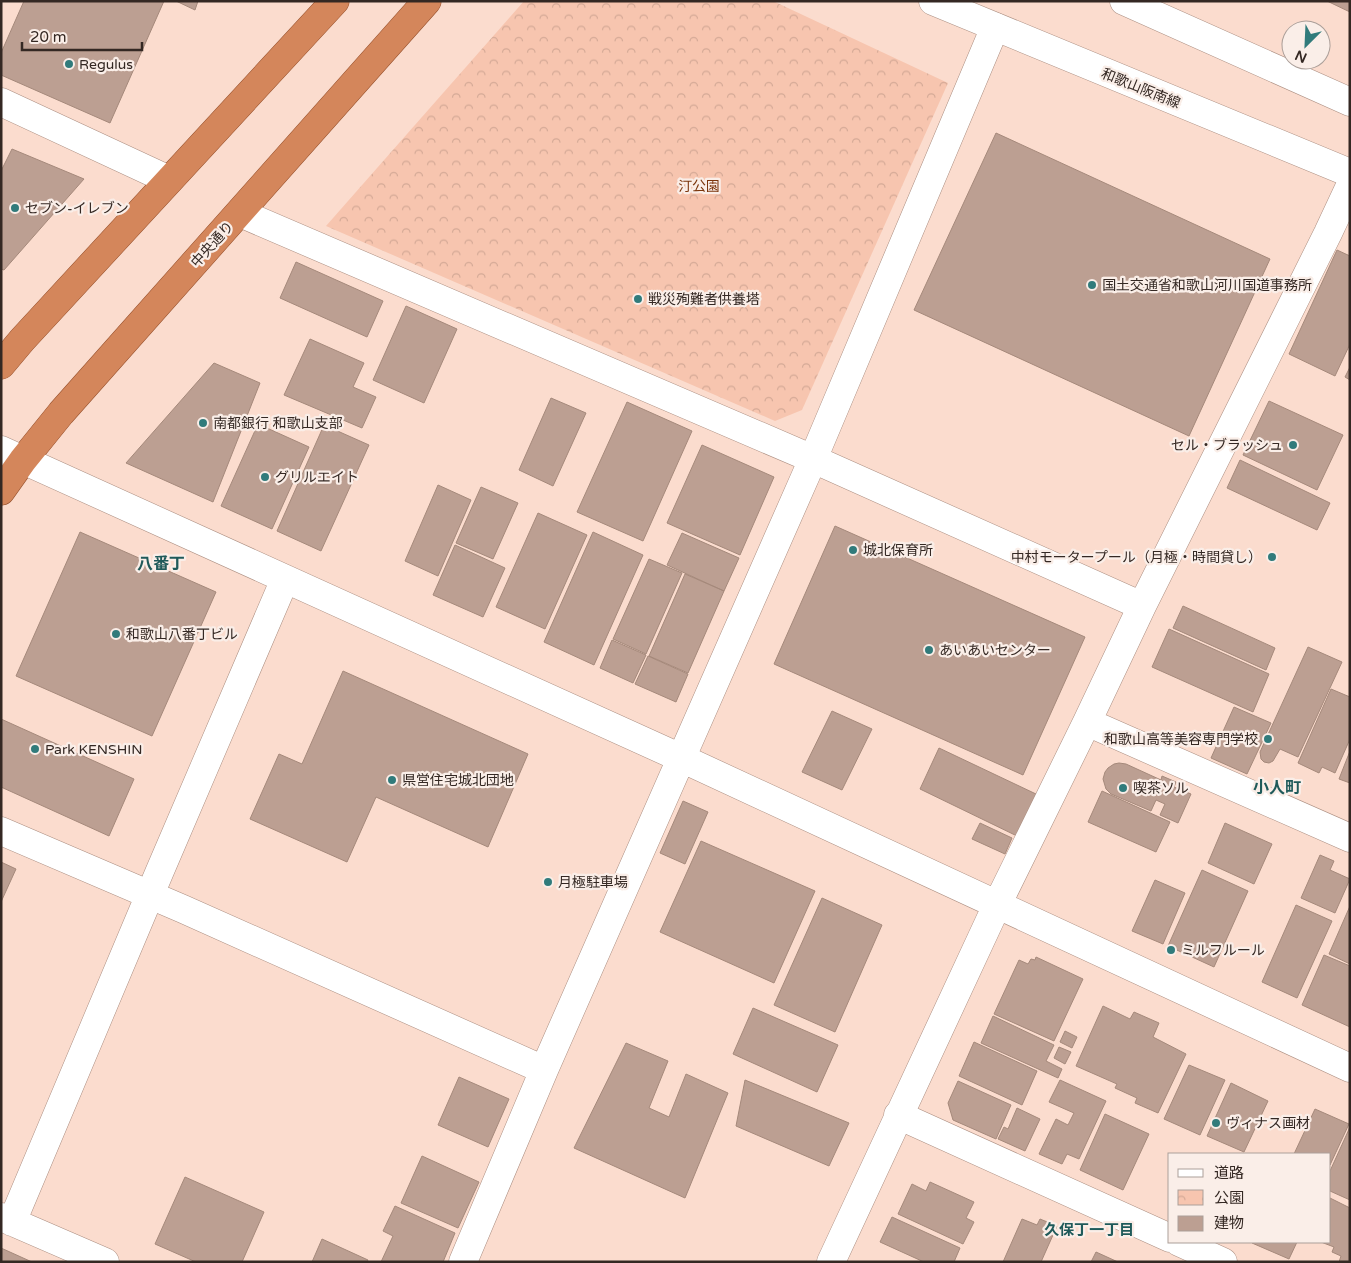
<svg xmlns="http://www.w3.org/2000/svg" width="1351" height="1263" font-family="'Varela Round','Noto Sans JP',sans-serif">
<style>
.park{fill:url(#park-crowns)}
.building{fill:#bc9f92;stroke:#a5897b}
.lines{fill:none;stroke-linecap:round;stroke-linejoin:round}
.minor-casing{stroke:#ac8f82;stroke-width:29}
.secondary-casing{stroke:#ac8f82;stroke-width:29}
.trunk-casing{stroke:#96512d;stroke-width:29}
.minor{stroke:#fff;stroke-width:28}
.secondary{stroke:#fff;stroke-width:28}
.trunk{stroke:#d4865b;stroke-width:28}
.poi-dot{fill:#317b7b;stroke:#faeee8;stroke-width:2}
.labels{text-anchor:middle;stroke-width:4.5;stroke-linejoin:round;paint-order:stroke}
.poi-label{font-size:14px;fill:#342823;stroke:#faeee8;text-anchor:start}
.street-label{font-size:14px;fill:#342823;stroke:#faeee8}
.park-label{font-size:14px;fill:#7b350b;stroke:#faeee8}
.neighbourhood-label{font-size:15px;font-weight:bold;fill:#1f5a5a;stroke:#faeee8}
.quarter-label{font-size:16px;font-weight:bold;fill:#1f5a5a;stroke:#faeee8}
</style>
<defs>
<pattern id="park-crowns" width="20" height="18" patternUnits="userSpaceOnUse" patternTransform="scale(1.25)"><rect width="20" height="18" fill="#f7c5af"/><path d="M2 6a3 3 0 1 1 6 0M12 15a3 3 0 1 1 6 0" fill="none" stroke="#d4a996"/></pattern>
</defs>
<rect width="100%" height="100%" fill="#fbdcce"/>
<path class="park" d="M524,1H773L948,83L802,410L775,421L326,226Z"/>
<path class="building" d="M24,1H164L110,123L1,75V53Z
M176,1H198L195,10Z
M1327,1H1350V12Z
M996,133L1270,259L1189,436L914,310Z
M12,149L84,179L4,270L1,269V171Z
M1337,250L1350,256V344L1335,376L1289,354Z
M296,262L383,301L367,337L280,298Z
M406,306L457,329L424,403L373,380Z
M310,339L364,363L353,387L376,397L362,428L284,395Z
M214,363L260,383L213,502L126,463Z
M1350,367V380L1345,377Z
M551,398L586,413L553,486L519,470Z
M1269,401L1343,435L1317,490L1243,455Z
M627,402L692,431L643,541L577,512Z
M258,424L309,447L272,529L221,506Z
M324,425L369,445L321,551L277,531Z
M702,445L774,477L740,555L667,523Z
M1240,460L1330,503L1317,530L1227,488Z
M438,485L471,500L438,576L405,561Z
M481,487L518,503L493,559L456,543Z
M538,513L587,535L545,629L496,607Z
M835,526L1085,637L1023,775L774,664Z
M80,532L216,592L152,736L16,676Z
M593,532L643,555L594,665L544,642Z
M682,533L739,558L724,591L667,565Z
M455,545L505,568L483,617L433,595Z
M649,559L682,573L646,654L613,639Z
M685,574L724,591L688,673L649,656Z
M1183,606L1275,648L1266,670L1173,628Z
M1169,629L1269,674L1253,712L1152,667Z
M612,640L646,655L633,683L600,668Z
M1308,647L1342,662L1298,757L1280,749L1273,761L1269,763L1264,762L1261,759L1260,752Z
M648,656L688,674L676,702L635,684Z
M343,671L528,754L488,847L376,797L347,862L250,819L279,754L302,764Z
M1331,689L1350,697V739L1335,773L1322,767L1319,773L1298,763Z
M1234,707L1271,723L1247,774L1211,758Z
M832,711L872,729L842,790L802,772Z
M1,719L134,779L109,836L1,787Z
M939,748L1036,794L1017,836L920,789Z
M1350,751V783L1339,779Z
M1119,763L1126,764L1161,780L1162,776L1176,782L1174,787L1191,794L1178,823L1160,815L1165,804L1156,800L1151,811L1111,794L1106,789L1103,779L1105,772L1108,768L1114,764Z
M1102,791L1170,822L1156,852L1088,822Z
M683,801L708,812L685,864L660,853Z
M980,823L1012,838L1005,854L972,839Z
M1225,823L1272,844L1254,884L1208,863Z
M701,841L815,891L774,983L660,932Z
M1320,855L1334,861L1330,870L1350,879L1335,913L1301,898Z
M1,862L16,869L1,902Z
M1202,870L1248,891L1214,967L1168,946Z
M1155,880L1185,893L1163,944L1132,931Z
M822,898L882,925L835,1032L774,1005Z
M1296,905L1332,921L1297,998L1262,982Z
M1350,906V964L1329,954Z
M1324,955L1350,966V1027L1302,1005Z
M1036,957L1083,979L1054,1041L994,1014L1019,960L1028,964L1031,959L1035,960Z
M1103,1006L1130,1019L1134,1012L1159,1023L1153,1037L1186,1054L1158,1113L1135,1103L1137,1098L1115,1088L1117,1084L1076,1066Z
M753,1008L838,1045L817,1092L733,1054Z
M993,1016L1054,1045L1046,1061L1062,1069L1058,1078L981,1043Z
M1065,1031L1077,1037L1072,1048L1060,1042Z
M974,1042L1037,1071L1022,1105L959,1076Z
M626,1043L668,1061L649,1108L669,1117L686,1074L728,1093L685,1198L574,1148Z
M1059,1047L1071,1052L1065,1064L1054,1058Z
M1189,1065L1225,1080L1200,1135L1164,1119Z
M459,1077L509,1099L488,1147L438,1125Z
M745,1080L849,1123L829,1166L736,1126Z
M1060,1080L1106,1101L1079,1159L1067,1154L1062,1164L1039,1154L1056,1119L1068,1125L1074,1113L1049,1102Z
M958,1081L1011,1105L996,1139L953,1120L948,1103Z
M1231,1083L1268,1101L1244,1152L1207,1136Z
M1017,1108L1040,1119L1025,1151L998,1139L1004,1127L1008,1129Z
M1315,1109L1349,1124L1330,1165V1154H1294Z
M1105,1114L1149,1134L1123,1190L1080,1170Z
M1350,1127V1200L1330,1191V1171Z
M422,1156L479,1182L458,1228L401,1203Z
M185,1177L264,1212L242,1262H196L155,1244Z
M930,1182L974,1202L966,1218L974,1222L963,1244L898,1214L912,1184L926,1191Z
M1330,1198L1350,1208V1262H1339L1341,1256L1332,1252L1334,1247L1321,1242H1330Z
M395,1206L455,1233L443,1262H381L393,1236L383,1231Z
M892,1217L960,1248L954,1262H924L880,1242Z
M1022,1219L1037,1225L1040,1219L1057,1226L1041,1262H1003Z
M322,1239L368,1260L367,1262H312Z
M1253,1242H1297L1289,1259L1252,1243Z
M1,1248L32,1262H1Z
M1096,1252L1118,1262H1091Z"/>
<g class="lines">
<g class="minor-casing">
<path id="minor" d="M1,102L169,180
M240,213L813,459L1142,606
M1,450L681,758L1350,1068
M1087,722L1350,838
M1,831L183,909L544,1070
M898,1115L1170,1238
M1,1217L105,1262
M12,1222L159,873L285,579
M1179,1242L1223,1262
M463,1262L544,1070L813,459L995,27
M831,1262L997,905L1087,722L1142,606L1328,233L1350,186"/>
</g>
<g class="secondary-casing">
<path id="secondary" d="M933,1L1350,173
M1124,1L1350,102"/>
</g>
<g class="trunk-casing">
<path id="trunk" d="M1,365L22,340L335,1
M1,491L23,460L61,413L427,1"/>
</g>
<use href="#minor" class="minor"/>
<use href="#secondary" class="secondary"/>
<use href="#trunk" class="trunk"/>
</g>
<g class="poi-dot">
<circle cx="69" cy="64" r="5"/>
<circle cx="15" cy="208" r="5"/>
<circle cx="1092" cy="285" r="5"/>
<circle cx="638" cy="299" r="5"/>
<circle cx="203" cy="423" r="5"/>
<circle cx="1293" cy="445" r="5"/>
<circle cx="265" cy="477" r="5"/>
<circle cx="853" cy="550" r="5"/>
<circle cx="1272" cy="557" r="5"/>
<circle cx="116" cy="634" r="5"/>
<circle cx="929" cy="650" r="5"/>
<circle cx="1268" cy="739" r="5"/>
<circle cx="35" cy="749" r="5"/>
<circle cx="392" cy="780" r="5"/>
<circle cx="1123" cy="788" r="5"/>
<circle cx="548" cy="882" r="5"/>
<circle cx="1171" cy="950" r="5"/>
<circle cx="1216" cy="1123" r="5"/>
</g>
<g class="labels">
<g class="poi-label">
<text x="79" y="69">Regulus</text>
<text x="25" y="213">セブン-イレブン</text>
<text x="1102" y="290">国土交通省和歌山河川国道事務所</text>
<text x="648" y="304">戦災殉難者供養塔</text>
<text x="213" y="428">南都銀行 和歌山支部</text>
<text x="1283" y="450" text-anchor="end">セル・ブラッシュ</text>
<text x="275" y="482">グリルエイト</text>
<text x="863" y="555">城北保育所</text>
<text x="1262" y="562" text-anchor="end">中村モータープール（月極・時間貸し）</text>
<text x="126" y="639">和歌山八番丁ビル</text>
<text x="939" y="655">あいあいセンター</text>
<text x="1258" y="744" text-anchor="end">和歌山高等美容専門学校</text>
<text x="45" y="754">Park KENSHIN</text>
<text x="402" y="785">県営住宅城北団地</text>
<text x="1133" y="793">喫茶ソル</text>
<text x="558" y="887">月極駐車場</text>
<text x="1181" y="955">ミルフルール</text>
<text x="1226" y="1128">ヴィナス画材</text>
</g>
<g class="street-label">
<text transform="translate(1141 88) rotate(22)" y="5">和歌山阪南線</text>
<text transform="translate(212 244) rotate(-48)" y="5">中央通り</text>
</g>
<g class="park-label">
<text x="699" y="191">汀公園</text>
</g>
<g class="neighbourhood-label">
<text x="1089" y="1235">久保丁一丁目</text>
</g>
<g class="quarter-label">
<text x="161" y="569">八番丁</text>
<text x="1277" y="793">小人町</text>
</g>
</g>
<rect width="1351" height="1263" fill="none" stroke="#342823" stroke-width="5"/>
<rect x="1168" y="1153" width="162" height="90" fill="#faeee8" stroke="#ab9f99"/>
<rect x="1178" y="1169" width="25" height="8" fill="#ffffff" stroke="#ab9f99"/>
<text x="1214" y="1178" font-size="15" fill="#342823">道路</text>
<rect x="1178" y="1190" width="25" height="15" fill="url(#park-crowns)" stroke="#ab9f99"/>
<text x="1214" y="1203" font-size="15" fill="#342823">公園</text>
<rect x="1178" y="1216" width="25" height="15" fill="#bc9f92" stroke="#ab9f99"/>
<text x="1214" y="1228" font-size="15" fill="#342823">建物</text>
<g transform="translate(1306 45) rotate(204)"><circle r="24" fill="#faeee8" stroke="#ab9f99"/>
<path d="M0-4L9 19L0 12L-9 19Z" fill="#317b7b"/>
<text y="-8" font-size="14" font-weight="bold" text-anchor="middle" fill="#342823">N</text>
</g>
<path d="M22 42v8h120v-8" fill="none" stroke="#342823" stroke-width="2.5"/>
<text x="30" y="42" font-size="15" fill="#342823" stroke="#faeee8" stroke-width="4" paint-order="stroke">20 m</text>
</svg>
